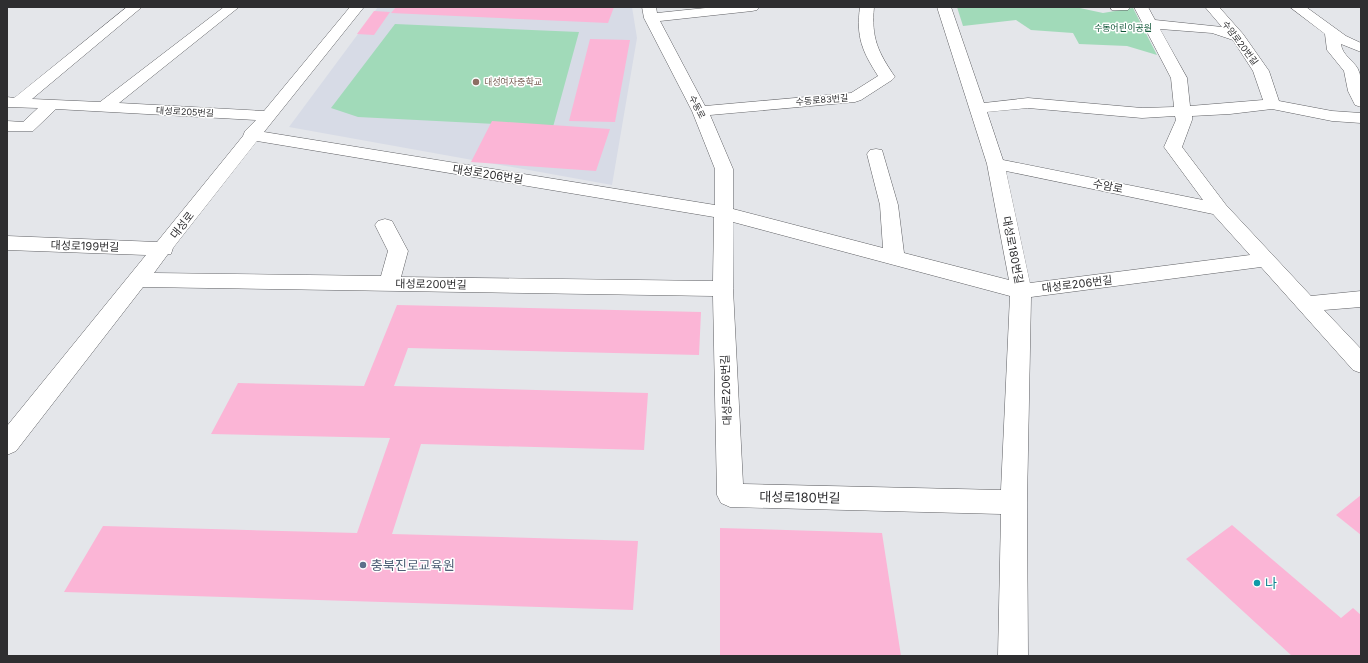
<svg xmlns="http://www.w3.org/2000/svg" width="1368" height="663" font-family="Inter,'Noto Sans KR',sans-serif">
<style>
.built{fill:#d7dbe6}
.green{fill:#a1dab9}
.building{fill:#fbb5d6}
.lines{fill:none;stroke-linecap:round;stroke-linejoin:round}
.minor-casing{stroke:#5f6064;stroke-width:1}
.minor{fill:#fff;fill-rule:evenodd}
.education-dot{fill:#8d6e63;stroke:#fff;stroke-width:1.5}
.service-dot{fill:#5c6f8a;stroke:#fff;stroke-width:1.5}
.culture-dot{fill:#0f9aa8;stroke:#fff;stroke-width:1.5}
.labels{text-anchor:middle;stroke-width:3;stroke-linejoin:round;paint-order:stroke}
.far-park-label{font-size:9px;fill:#115738;stroke:#fff}
.far-street-label{font-size:9px;fill:#2e2e30;stroke:#fff}
.far-education-label{font-size:9px;fill:#785e54;stroke:#fff;text-anchor:start}
.street-label{font-size:11px;fill:#2e2e30;stroke:#fff}
.near-street-label{font-size:13px;fill:#2e2e30;stroke:#fff}
.near-service-label{font-size:13px;fill:#4e5e75;stroke:#fff;text-anchor:start}
.near-culture-label{font-size:13px;fill:#0d838f;stroke:#fff;text-anchor:start}
</style>
<rect width="100%" height="100%" fill="#e4e6ea"/>
<path class="built" d="M378,7H632L637,38L612,185L289,127Z"/>
<path class="green" d="M957,7H1075L1103,13L1133,8L1157,55L1127,46L1079,44L1073,33L1031,30L1016,20L963,26Z
M395,24L579,32L553,127L358,117L331,108Z"/>
<path class="building" d="M396,7H614L608,23L391,13Z
M374,11L390,12L374,35L357,34Z
M590,39L630,40L615,122L569,121Z
M492,121L610,129L596,171L471,162Z
M397,305L701,312L699,355L408,348L394,386L648,393L644,450L421,444L392,534L638,541L633,610L64,592L103,526L357,533L390,438L211,434L238,383L364,386Z
M1361,495V535L1336,515Z
M1232,525L1341,618L1353,608L1361,615V656H1292L1186,559Z
M720,528L882,533L901,656H720Z"/>
<g class="lines">
<g class="minor-casing">
<path id="minor" d="M127,7H142L32,99L100,102L224,7H239L119,103L264,111L350,7H364L264,132L715,205V169L692,111L644,18L642,7H656L657,13L715,7H759L757,10L752,11L660,21L705,106L851,93L878,76C862,51 856,37 860,7H874C871,38 878,52 895,77L892,80L861,100L855,102L710,115L733,169V209L883,248L880,205L867,154L870,150L876,149L882,150L898,205L904,253L1009,280L987,164L937,7H951L984,103L1028,98L1142,108L1174,107L1171,78L1134,7H1148L1155,20L1222,27L1205,7H1219L1243,34L1269,71L1279,101L1332,111L1361,113V123L1332,121L1272,109L1230,114L1192,116V120L1182,147L1226,205L1311,296L1361,291V307L1324,310L1361,349V373L1353,370L1261,267L1031,297L1027,502L1028,656H998L1001,514L730,507L721,503L717,495L713,296L143,287L16,451L7,455V426L146,255L7,250V236L157,242L243,136L245,131L256,120L56,109L33,131H7V121L23,122L38,108L7,107V97L14,98ZM1160,29L1212,33L1233,40L1253,71L1263,100L1190,106L1187,78ZM1028,108L1142,118L1175,116L1176,120L1164,147L1203,200L1003,160L987,112ZM257,141L714,217L713,281L401,277L408,251L392,221L385,219L378,221L375,225L388,251L381,276L154,273L168,254H171L173,248ZM1006,171L1213,214L1250,255L1030,283ZM733,222L1010,296L1001,490L743,484L733,289Z
M1110,7H1130L1128,10H1112Z
M1290,7H1306L1346,36L1361,43V52L1341,44C1342,55 1353,60 1358,69C1363,80 1361,95 1361,107L1355,105L1348,91L1344,71L1327,50L1325,34Z"/>
</g>
<use href="#minor" class="minor"/>
</g>
<circle class="education-dot" cx="476" cy="82" r="4"/>
<circle class="service-dot" cx="363" cy="565" r="4"/>
<circle class="culture-dot" cx="1257" cy="583" r="4"/>
<g class="labels">
<g class="far-park-label">
<text x="1123" y="31">수동어린이공원</text>
</g>
<g class="far-street-label">
<text transform="translate(1240 43) rotate(53)" y="3">수암로20번길</text>
<text transform="translate(822 100) rotate(-5)" y="3">수동로83번길</text>
<text transform="translate(697 107) rotate(63)" y="3">수동로</text>
<text transform="translate(185 112) rotate(3)" y="3">대성로205번길</text>
</g>
<g class="far-education-label">
<text x="484" y="85">대성여자중학교</text>
</g>
<g class="street-label">
<text transform="translate(488 174) rotate(9)" y="4">대성로206번길</text>
<text transform="translate(1108 186) rotate(11)" y="4">수암로</text>
<text transform="translate(182 225) rotate(-52)" y="4">대성로</text>
<text transform="translate(85 246) rotate(2)" y="4">대성로199번길</text>
<text transform="translate(1013 250) rotate(79)" y="4">대성로180번길</text>
<text transform="translate(431 284) rotate(1)" y="4">대성로200번길</text>
<text transform="translate(1077 284) rotate(-7)" y="4">대성로206번길</text>
<text transform="translate(726 390) rotate(-92)" y="4">대성로206번길</text>
</g>
<g class="near-street-label">
<text transform="translate(800 497) rotate(1)" y="5">대성로180번길</text>
</g>
<g class="near-service-label">
<text x="371" y="570">충북진로교육원</text>
</g>
<g class="near-culture-label">
<text x="1265" y="588">나</text>
</g>
</g>
<rect width="1368" height="663" fill="none" stroke="#2e2e30" stroke-width="16"/>
</svg>
